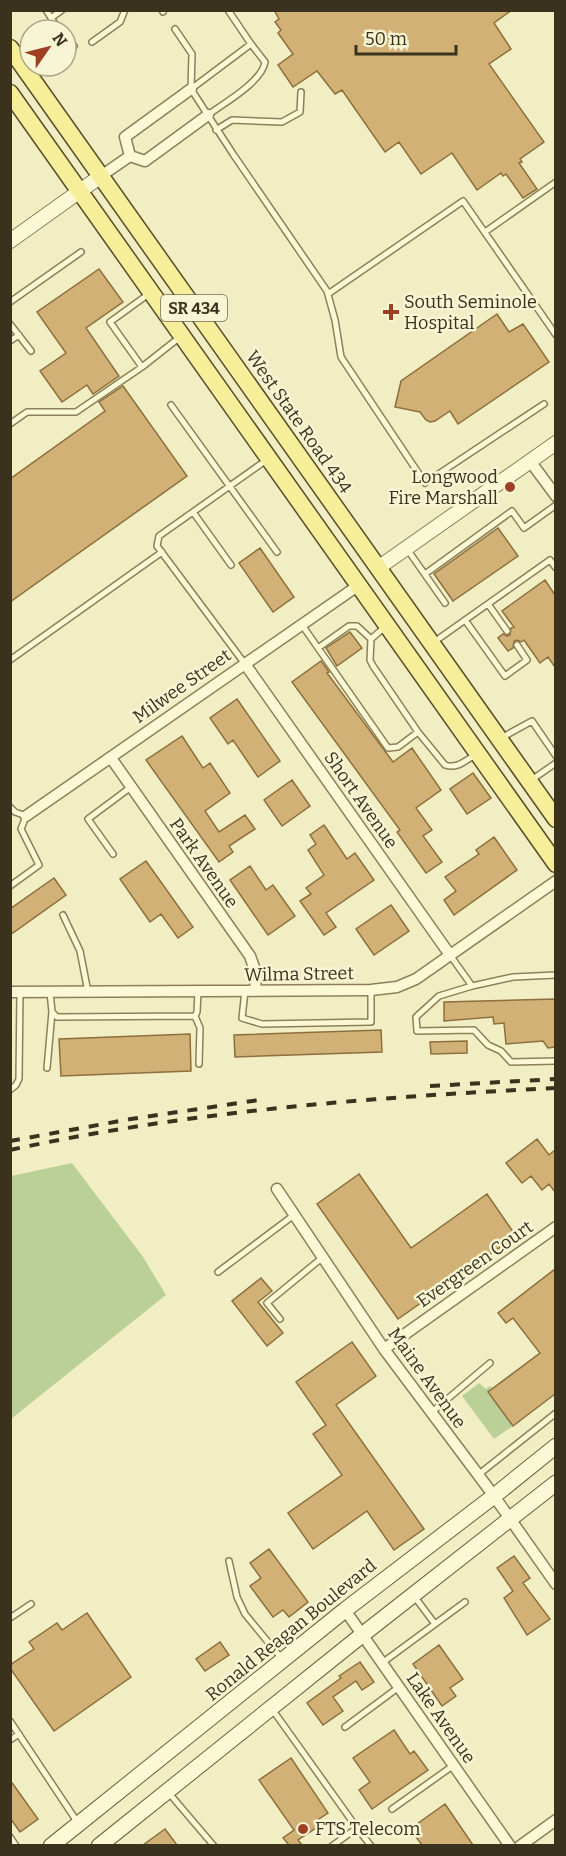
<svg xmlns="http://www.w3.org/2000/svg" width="566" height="1856" font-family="Bitter,serif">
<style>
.green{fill:#bbd096}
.building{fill:#d1b176;stroke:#8d6f3d;stroke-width:1.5}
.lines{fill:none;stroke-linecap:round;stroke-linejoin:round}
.service-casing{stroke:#8c8058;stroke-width:8}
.minor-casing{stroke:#8c8058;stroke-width:13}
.tertiary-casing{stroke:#8c8058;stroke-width:16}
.secondary-casing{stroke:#6e603b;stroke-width:17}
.primary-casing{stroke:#594c2d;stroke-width:19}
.service{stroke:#fbf8d6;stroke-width:5}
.minor{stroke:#fbf8d6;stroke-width:10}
.tertiary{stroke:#fbf8d6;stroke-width:14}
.secondary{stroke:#fbf8d6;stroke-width:15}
.primary{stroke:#f6ee98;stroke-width:16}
.rail{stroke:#3b321d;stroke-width:4;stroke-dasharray:10 10;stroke-linecap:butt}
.poi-dot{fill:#9f4025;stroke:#f7f5d3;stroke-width:2}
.labels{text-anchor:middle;stroke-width:5;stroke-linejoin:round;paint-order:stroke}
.shield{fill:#f7f5d3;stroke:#736c54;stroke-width:1.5}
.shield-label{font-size:16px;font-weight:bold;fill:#3b321d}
.poi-label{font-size:18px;fill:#3b321d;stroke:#f7f5d3;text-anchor:start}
.street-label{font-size:18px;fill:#3b321d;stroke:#f7f5d3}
</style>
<rect width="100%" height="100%" fill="#f1eec3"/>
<path class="green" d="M72,1163L143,1257L166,1295L11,1419V1176Z
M479,1383L486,1389L490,1386L492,1388L488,1392L513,1426L494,1439L462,1396Z"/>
<path class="building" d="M274,10H512L494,23L511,49L489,64L544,142L520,159L522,162L519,163L537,189L523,198L506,174L503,176L501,173L477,190L452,153L421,174L399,142L385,152L342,90L335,94L317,71L293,87L278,65L293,54L278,33L281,30L275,22L279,19Z
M99,269L123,302L86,328L119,376L93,394L87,385L62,402L40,371L66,353L37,312Z
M497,314L509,332L523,324L549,362L458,424L450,411L435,421L430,422L426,420L420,412L395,407L401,381Z
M123,386L187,476L10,602V479L105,411L99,402Z
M498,528L518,556L453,601L434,574Z
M260,548L294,597L273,612L239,563Z
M545,580L555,595V667L548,657L540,663L524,640L521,642L517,640L514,641L513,648L508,651L498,638L503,634L507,636L510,635L511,628L514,627L502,611Z
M350,632L362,648L337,666L326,648Z
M321,661L329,672L327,673L393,762L412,748L441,790L416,808L432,830L423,836L442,862L426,873L397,832L400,830L292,682Z
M237,699L280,761L258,777L233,740L228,744L210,718Z
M182,736L203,768L210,763L230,793L205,811L219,832L245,815L255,829L229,846L233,852L219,862L146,760Z
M473,773L491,798L467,814L450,789Z
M292,780L310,806L282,826L264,800Z
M324,825L347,859L355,853L374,880L326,913L336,927L324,935L300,901L311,894L306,888L324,875L308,850L316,844L310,835Z
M494,837L517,870L454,915L444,900L456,891L445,877L479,854L476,850Z
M146,861L193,927L178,938L161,914L150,922L120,879Z
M250,866L266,890L273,885L295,916L268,935L230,880Z
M54,878L66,895L10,935V909Z
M391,905L409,931L374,955L356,929Z
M555,999V1047L548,1048L543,1041L506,1044L504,1023L494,1024L493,1017L444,1021V1002Z
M381,1030L382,1052L235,1057L234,1035Z
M190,1034L191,1071L61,1076L59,1039Z
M467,1041V1053L431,1054L430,1042Z
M537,1139L549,1155L555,1150V1192L549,1184L542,1190L531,1176L522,1183L506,1163Z
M359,1174L411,1248L487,1194L516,1236L398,1319L317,1204Z
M555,1269V1394L513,1426L488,1392L540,1353L513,1318L506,1323L498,1313Z
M261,1278L272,1291L258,1302L283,1333L267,1346L232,1301Z
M352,1342L376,1376L336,1405L424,1529L394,1550L367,1511L313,1549L288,1513L342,1475L313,1434L326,1425L296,1382Z
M269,1549L308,1602L289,1617L283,1610L273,1617L250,1586L261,1578L250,1563Z
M514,1556L530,1578L523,1583L550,1619L527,1635L504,1598L513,1591L497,1568Z
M87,1613L131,1677L54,1731L10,1668V1665L34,1649L29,1642L57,1623L62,1630Z
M220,1642L229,1655L205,1671L196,1659Z
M439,1645L463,1679L450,1688L456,1696L442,1706L413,1664Z
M360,1662L374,1682L362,1690L356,1681L333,1697L343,1711L323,1725L307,1703L341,1678L339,1676Z
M394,1730L410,1754L414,1751L428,1770L372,1809L359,1790L370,1782L353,1758Z
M291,1758L328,1813L319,1819L322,1824L298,1840L302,1845H289L283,1838L294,1830L259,1780Z
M10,1780L38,1819L20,1832L10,1818Z
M445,1804L458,1823L473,1845H422L410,1829Z
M165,1829L177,1845H143Z"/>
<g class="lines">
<g class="service-casing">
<path id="service" d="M46,10L59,30
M162,10L163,12
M228,10L251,44
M51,18L62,10
M175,29L192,54L191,89L233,154L327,291L335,320L341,357L425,483L544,404
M66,39L74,46
M92,42L120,22L125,10
M191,89L251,44L265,62C262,82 224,103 208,115
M216,130L232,120L282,122L300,112L301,92
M485,232L556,182
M150,293L110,322L142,367L180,337
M328,294L463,201L556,335
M10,302L81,252
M10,324L31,351
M10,341L19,335
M171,405L277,552
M10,424L27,412H76L142,367
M193,512L231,565
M407,549L445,603
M425,574L512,511L524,528L556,505
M488,604L507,631
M465,620L505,676L527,660L517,645
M302,625L388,748L398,747L418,732
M386,626L371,639L370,660L373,666L418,732L445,765C457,769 465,761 475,755
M434,642L550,560L556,568
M318,648L349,626H357L371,639
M10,660L162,552
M245,664L157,546L159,536L268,459
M501,738L532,721L556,756
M530,781L556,763
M10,807L15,812L26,816L21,829L39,865L10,886
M113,854L88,819L131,787
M63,915L80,951L88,992
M450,955L472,986L513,977L556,975
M472,986L439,996L416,1017L417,1031L474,1030L488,1045L501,1051L511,1062L556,1061
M245,991L242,1018L262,1024L371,1022V990
M50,992L52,1012L57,1017L195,1016L197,1012L198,992
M195,1016L200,1028L199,1064
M47,1068L52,1012
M10,1090L16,1085L19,1079L20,992
M218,1272L294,1215
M280,1319L267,1303L323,1257
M432,1412L490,1363
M478,1475L556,1413
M229,1561L237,1597L245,1614L282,1659
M10,1618L31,1604
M435,1624L465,1602
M382,1663L435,1624L414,1596
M272,1709L357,1828L332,1846
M10,1721L78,1823
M345,1727L399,1687
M10,1740L19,1734
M168,1792L214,1846
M392,1809L454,1765
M357,1828L371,1846
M10,1837L16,1846"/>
</g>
<g class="minor-casing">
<path id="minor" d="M130,156L125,137L191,89
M130,156L145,161L208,115
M101,176L130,156
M530,461L556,496
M245,664L450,955
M111,758L250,956L256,973L255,991
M26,816L359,585
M10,992L371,990L397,987L416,979L556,881
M277,1189L384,1349L494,1496L556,1584
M384,1349L556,1227
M345,1610L510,1846
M520,1846L556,1820"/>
</g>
<g class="tertiary-casing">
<path id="tertiary" d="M10,241L101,176
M378,568L556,443"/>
</g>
<g class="secondary-casing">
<path id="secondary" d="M51,1846L345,1610L494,1496L556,1446
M99,1846L362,1635L556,1483"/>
</g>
<g class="primary-casing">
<path id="primary" d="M10,48L556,819
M10,93L556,864"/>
</g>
<use href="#service" class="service"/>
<use href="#minor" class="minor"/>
<use href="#tertiary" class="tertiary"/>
<use href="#secondary" class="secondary"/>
<use href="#primary" class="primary"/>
<path class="rail" d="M430,1086L556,1079
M10,1141L131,1119L259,1100
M10,1150C190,1111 373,1097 556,1088"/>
</g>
<g class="poi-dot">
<path d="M388 303h6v6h6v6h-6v6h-6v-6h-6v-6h6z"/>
<circle cx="510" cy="487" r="6"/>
<circle cx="303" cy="1829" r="6"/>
</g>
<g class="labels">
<rect class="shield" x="161" y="295" width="66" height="26" rx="4.5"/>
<g class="shield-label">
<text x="194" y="314">SR 434</text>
</g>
<g class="poi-label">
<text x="404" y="308">South Seminole<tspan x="404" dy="21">Hospital</tspan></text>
<text x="498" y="483" text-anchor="end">Longwood<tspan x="498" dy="21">Fire Marshall</tspan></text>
<text x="315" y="1835">FTS Telecom</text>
</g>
<g class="street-label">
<text transform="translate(299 422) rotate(55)" y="6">West State Road 434</text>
<text transform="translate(182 686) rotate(-35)" y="6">Milwee Street</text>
<text transform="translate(361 800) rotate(55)" y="6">Short Avenue</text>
<text transform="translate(204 863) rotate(55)" y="6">Park Avenue</text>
<text transform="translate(299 974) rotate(-1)" y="6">Wilma Street</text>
<text transform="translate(475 1264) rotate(-35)" y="6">Evergreen Court</text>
<text transform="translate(427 1378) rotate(54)" y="6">Maine Avenue</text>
<text transform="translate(291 1630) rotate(-39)" y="6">Ronald Reagan Boulevard</text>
<text transform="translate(441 1718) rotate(55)" y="6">Lake Avenue</text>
</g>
</g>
<rect width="566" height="1856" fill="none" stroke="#3b321d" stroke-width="24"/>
<g transform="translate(48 48) rotate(55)"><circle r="28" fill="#f7f5d3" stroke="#aca78a" stroke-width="1.5"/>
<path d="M0-4.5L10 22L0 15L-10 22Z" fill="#9f4025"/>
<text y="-9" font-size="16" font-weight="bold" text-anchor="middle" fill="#3b321d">N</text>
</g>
<path d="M356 45v9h100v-9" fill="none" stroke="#3b321d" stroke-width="3"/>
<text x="365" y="45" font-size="18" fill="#3b321d" stroke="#f7f5d3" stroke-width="4.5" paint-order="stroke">50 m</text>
</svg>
